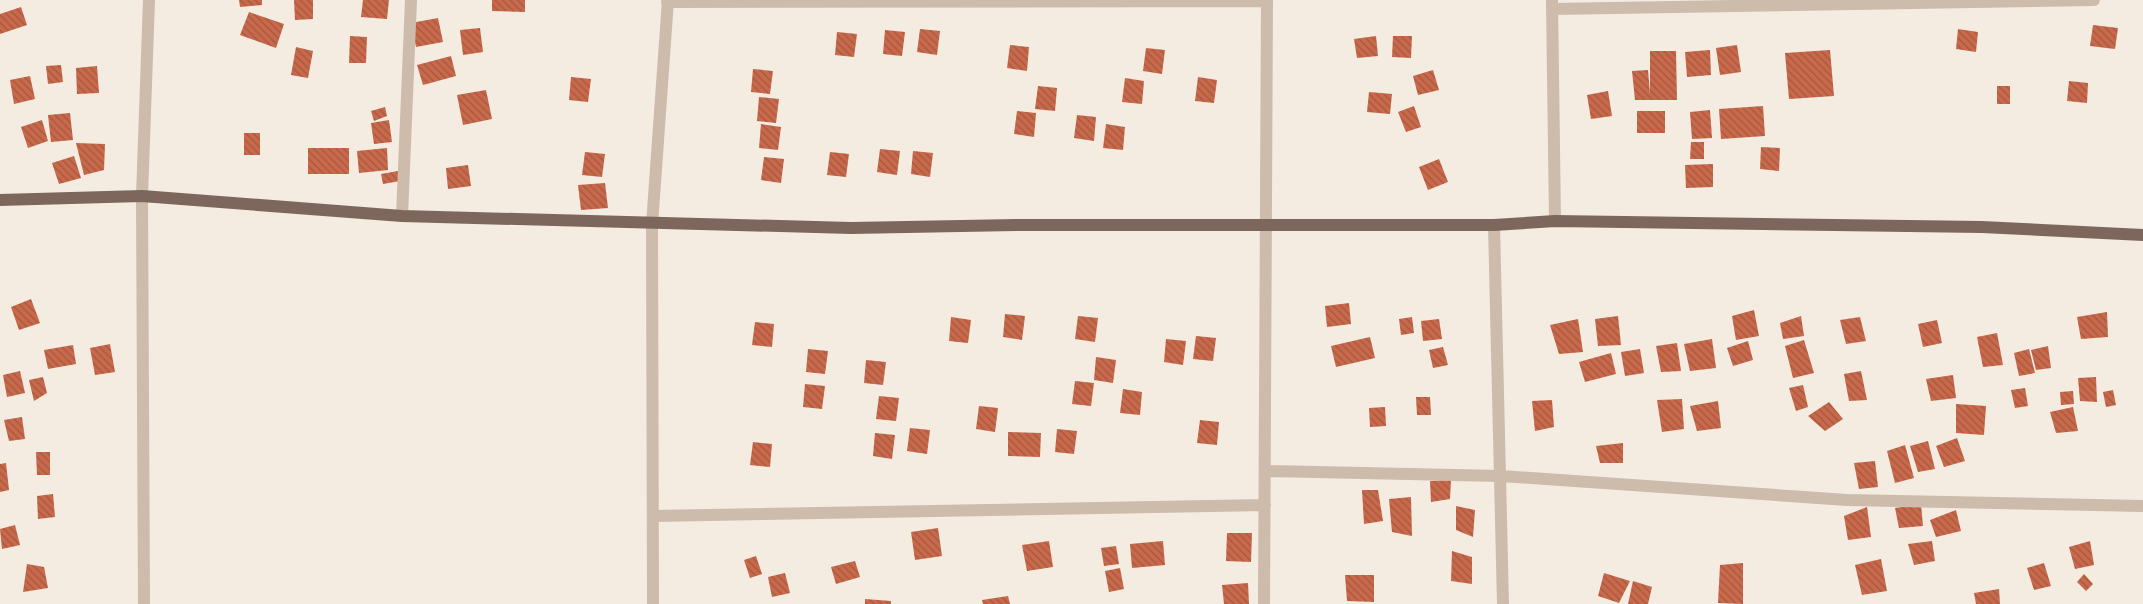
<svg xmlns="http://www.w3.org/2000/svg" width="2143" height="604" font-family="Ubuntu,sans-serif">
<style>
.building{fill:url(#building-back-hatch)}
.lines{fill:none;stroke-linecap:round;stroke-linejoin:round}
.street{stroke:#cdbbac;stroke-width:12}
.primary{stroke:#7d675c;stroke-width:12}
</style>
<defs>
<pattern id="building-back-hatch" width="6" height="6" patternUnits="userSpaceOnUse" patternTransform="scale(1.25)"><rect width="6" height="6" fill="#c8694b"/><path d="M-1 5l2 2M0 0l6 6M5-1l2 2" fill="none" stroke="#a4573f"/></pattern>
</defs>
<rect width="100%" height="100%" fill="#f4ebe1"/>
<path class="building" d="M239,0H262V5L240,7Z
M294,0H313V19L295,20Z
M363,0H389L387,19L361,17Z
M492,0H525V12L492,11Z
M21,7L27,25L0,34V14Z
M249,12L284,24L276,48L240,35Z
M438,18L443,42L416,47L411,23Z
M2093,25L2118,28L2115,49L2090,46Z
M480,28L483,52L463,55L460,30Z
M920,29L940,31L937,55L917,52Z
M1958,29L1978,32L1976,52L1956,49Z
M885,30L905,32L902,56L883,54Z
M837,32L857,34L854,57L835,55Z
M350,36L367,37L366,63H349Z
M1376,36L1378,56L1357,58L1354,39Z
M1393,36H1412L1411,58L1392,57Z
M1010,45L1029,47L1027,71L1007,68Z
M1737,45L1741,72L1720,75L1716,48Z
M296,47L313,51L308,78L291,75Z
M1146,48L1165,50L1162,74L1143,71Z
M1710,50L1711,75L1687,77L1685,52Z
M1830,50L1834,96L1789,99L1785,53Z
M1650,51H1676L1677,100H1635L1632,71L1648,70L1650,94Z
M451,56L456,76L423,85L417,65Z
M61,65L63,82L48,84L46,66Z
M97,66L99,93L77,94L76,68Z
M753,69L773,71L770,94L751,92Z
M1433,70L1439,90L1418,95L1413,76Z
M30,76L35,99L14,104L10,80Z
M571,77L591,79L588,102L569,100Z
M1198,77L1217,80L1214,103L1195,101Z
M1125,78L1144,81L1142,104L1122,102Z
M2069,81L2088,83L2087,103L2067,101Z
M1038,86L1057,88L1055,111L1035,109Z
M1997,86H2010V104H1997Z
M486,90L492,119L463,125L457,95Z
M1608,91L1612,116L1591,119L1587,95Z
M1369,92L1392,94L1390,114L1367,112Z
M759,97L779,99L776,123L757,121Z
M1414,106L1421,127L1406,132L1398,112Z
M1763,106L1765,136L1721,139L1719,109Z
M385,107L387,116L374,121L371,111Z
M1710,110L1712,138L1692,139L1690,112Z
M1017,111L1036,113L1034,137L1014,134Z
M1637,111H1665V133H1637Z
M70,113L73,140L51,142L48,115Z
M1077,115L1096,117L1094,141L1074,138Z
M42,120L48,141L28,148L21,127Z
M389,120L392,142L374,144L371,123Z
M761,124L781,127L778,150L759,148Z
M1106,124L1125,127L1123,150L1103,148Z
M244,133H260V155H244Z
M1691,142H1704V159H1690Z
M76,143L105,144L104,170L84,175Z
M1761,147L1780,148L1779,171L1760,169Z
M308,148H349V174H308Z
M387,148L388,170L359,173L357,151Z
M880,149L900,151L897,175L877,172Z
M913,151L933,153L930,177L911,174Z
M585,152L605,154L602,177L582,175Z
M830,152L849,154L846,177L827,175Z
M74,156L81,178L59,184L52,163Z
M764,157L784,159L781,183L761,180Z
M1439,159L1448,182L1428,190L1419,167Z
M1713,164V187L1686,188L1685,165Z
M468,165L471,186L448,189L446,168Z
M398,171L400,181L383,184L381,174Z
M605,183L608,208L581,210L578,185Z
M31,299L40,323L19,330L11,307Z
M1349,303L1351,324L1327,327L1325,306Z
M1754,310L1759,336L1736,340L1732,316Z
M2107,312L2108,337L2081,339L2077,317Z
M1005,314L1025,316L1022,340L1003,337Z
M1078,316L1098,318L1095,342L1075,339Z
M1618,316L1621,345L1598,346L1595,319Z
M1801,316L1804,336L1783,339L1780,323Z
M951,317L971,320L968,343L949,341Z
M1412,317L1414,333L1401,335L1399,319Z
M1860,317L1866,341L1846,344L1840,320Z
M1439,319L1442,339L1423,341L1421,321Z
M1578,319L1583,352L1559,354L1550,325Z
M1937,320L1942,343L1923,347L1918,324Z
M755,322L774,324L772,347L752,345Z
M1997,333L2003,365L1983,367L1977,337Z
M1196,336L1216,338L1213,361L1193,359Z
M1370,337L1375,358L1336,367L1331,346Z
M1166,339L1186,341L1183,365L1164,362Z
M1712,339L1716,368L1690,371L1684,344Z
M1804,340L1814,373L1793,378L1785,346Z
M1748,341L1753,360L1733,366L1727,348Z
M1677,343L1681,371L1661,372L1656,346Z
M110,344L115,372L95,375L90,348Z
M73,345L76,364L48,369L44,350Z
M2048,346L2051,368L2036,370L2031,350Z
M1443,347L1448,365L1433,368L1429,350Z
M808,349L828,351L825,374L806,372Z
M1640,349L1644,373L1625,376L1621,352Z
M2029,349L2035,373L2019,376L2014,353Z
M1611,353L1616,374L1585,382L1579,362Z
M1096,357L1116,360L1113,383L1094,380Z
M866,360L886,362L883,385L864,383Z
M20,371L25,393L7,397L3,375Z
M1861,371L1867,400L1849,401L1844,374Z
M1953,375L1956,398L1931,401L1926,379Z
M43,377L47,393L34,401L29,380Z
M2096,377L2097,402L2080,401L2078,378Z
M1075,381L1094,383L1091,406L1072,404Z
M805,384L825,386L822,409L803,407Z
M1803,385L1808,407L1796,411L1789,388Z
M2025,388L2028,406L2015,408L2011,390Z
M1123,389L1142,392L1140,415L1120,413Z
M2113,390L2116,405L2106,407L2103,392Z
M2073,391L2074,404L2061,405L2060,392Z
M879,396L899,398L896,421L876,419Z
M1416,397H1430L1431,415H1417Z
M1682,399L1684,429L1662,432L1657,400Z
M1552,400L1554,427L1535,431L1532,401Z
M1718,401L1721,428L1697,431L1690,406Z
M1829,402L1843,419L1825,431L1808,416Z
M1956,404L1986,406L1984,435L1956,433Z
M979,406L998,408L995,432L976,429Z
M1385,407L1386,426L1370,427L1369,408Z
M2073,407L2078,431L2056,433L2050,412Z
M22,417L25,439L9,441L4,420Z
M1200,420L1219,422L1217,445L1197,443Z
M910,428L930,430L927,454L907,451Z
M1057,429L1077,431L1074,454L1055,452Z
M1008,432L1041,433L1040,457L1008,456Z
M875,433L895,435L892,459L873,456Z
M1957,438L1965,461L1944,467L1936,446Z
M1928,441L1935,469L1918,472L1910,446Z
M753,442L772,444L770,467L750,465Z
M1623,443V463H1600L1596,446Z
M1905,445L1914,478L1895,483L1887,451Z
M36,452H50V475H37Z
M1875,461L1878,487L1859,489L1854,463Z
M6,463L9,490L0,492V464Z
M1451,480L1450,499L1431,502L1430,481Z
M1362,490H1378L1383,521L1364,524Z
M53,494L55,517L38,519L37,496Z
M1411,497L1412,536L1392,532L1389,499Z
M1921,504L1923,526L1899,528L1895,508Z
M1456,506L1475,510L1473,537L1456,530Z
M1867,507L1871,537L1848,540L1844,516Z
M1956,510L1961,531L1936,537L1930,520Z
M15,525L20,545L2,549L0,529Z
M938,528L942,556L915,560L911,532Z
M1227,533H1252L1251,562L1226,561Z
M1049,541L1053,567L1027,571L1022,545Z
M1163,541L1165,565L1132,568L1130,544Z
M1932,541L1935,561L1914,565L1908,544Z
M2090,541L2094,565L2075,569L2069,547Z
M1116,546L1119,564L1104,566L1101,548Z
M1452,551L1472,557V584L1451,581Z
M756,556L762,574L750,578L744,560Z
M1881,559L1887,591L1862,595L1855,565Z
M855,561L860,577L836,584L831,567Z
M1743,563V604L1718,603L1720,565Z
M2044,563L2051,586L2034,590L2027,568Z
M27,564L44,567L48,588L23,592Z
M1120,568L1124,589L1109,592L1105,571Z
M785,573L790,593L772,597L768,577Z
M1604,573L1630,581L1619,603L1598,596Z
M2084,574L2093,584L2086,591L2077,582Z
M1345,575H1374V602L1347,601Z
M1633,581L1652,587L1648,604H1628Z
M1248,583L1249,604H1224L1222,585Z
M1999,589L2000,604H1976L1974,593Z
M1008,596L1010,604H983L982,600Z
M865,599L891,601V604H865Z"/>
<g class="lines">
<path class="street" d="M1552,1L1555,221
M667,2L1267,1
M1552,9L2094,0
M402,216L411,0
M1494,225L1503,604
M1265,471L1501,476L1847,500L2143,506
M653,516L1265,505
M144,604L142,196L149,0
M653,604L652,225L668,0
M1264,604L1267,0"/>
<path class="primary" d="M0,200L142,196L402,216L851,228L1016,225H1494L1555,221L1982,227L2143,235"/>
</g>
</svg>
